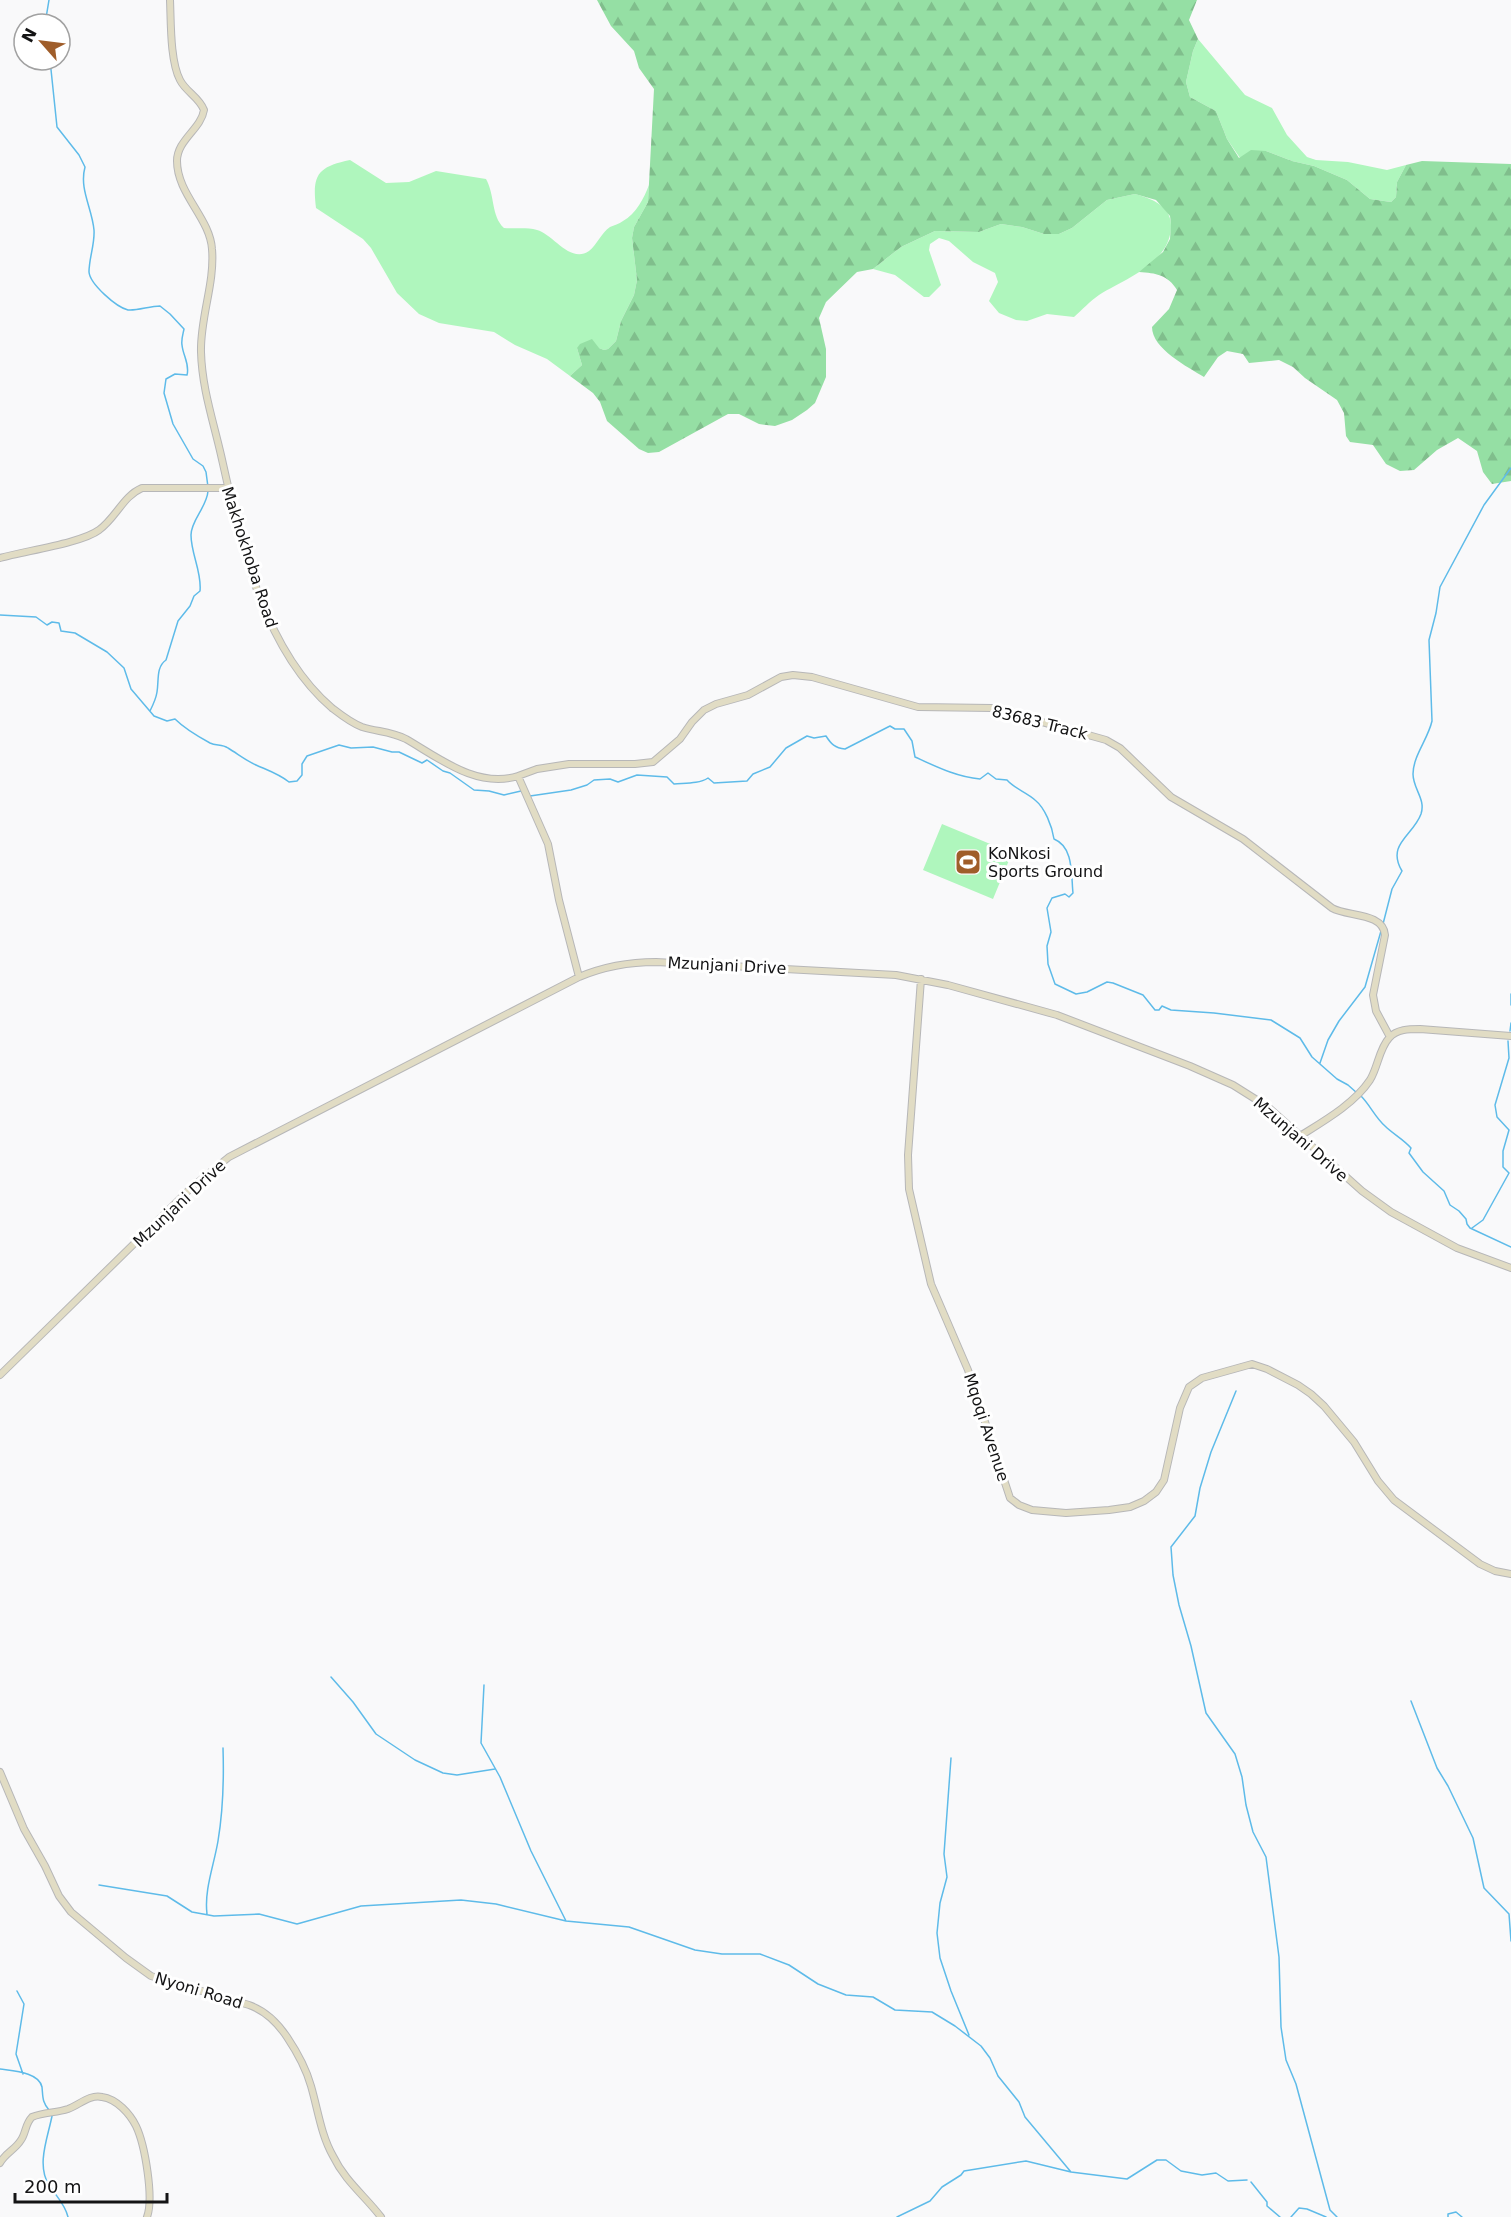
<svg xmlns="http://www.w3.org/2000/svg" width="1511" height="2217" font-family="'DejaVu Sans',sans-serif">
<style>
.grass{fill:#aff6bd}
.forest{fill:url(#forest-firs)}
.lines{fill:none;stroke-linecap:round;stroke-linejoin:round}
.stream{stroke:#5ebbe9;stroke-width:1.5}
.secondary-casing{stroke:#b7b7b8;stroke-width:8}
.secondary{stroke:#e1dcc4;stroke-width:6}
.labels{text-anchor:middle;stroke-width:6;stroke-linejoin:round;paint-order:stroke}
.street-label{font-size:16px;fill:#141415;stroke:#fff}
.poi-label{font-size:16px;fill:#141415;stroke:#fff;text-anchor:start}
</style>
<defs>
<pattern id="forest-firs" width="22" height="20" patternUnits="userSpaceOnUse" patternTransform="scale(1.5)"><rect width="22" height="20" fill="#95dfa4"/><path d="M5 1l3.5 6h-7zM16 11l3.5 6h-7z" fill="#80be8c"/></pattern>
</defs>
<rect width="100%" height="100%" fill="#f9f9fa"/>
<path class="grass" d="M1198,39L1245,95L1272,108L1287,135L1307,157L1316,160L1348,162L1387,170L1406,165L1397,182L1396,197L1391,202L1370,199L1347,180L1314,166L1292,161L1266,151L1240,158L1227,139L1216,111L1190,97L1186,82L1193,51Z
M350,160L386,183L409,182L436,171L486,179C495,195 491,216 504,228C515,229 527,227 537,230C553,234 570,264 589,251C597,245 601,233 610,227C614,225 619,224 623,221C636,214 644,198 649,185L648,202L634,227L632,238L637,280L634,295L621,321L616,341L608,349L604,350L599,348H577L582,365L570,376L547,359L515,345L494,332L439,323L419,314L397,293L371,248L363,239L316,208C312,175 317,167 350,160Z
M1135,194C1150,198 1170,205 1171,224C1172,263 1126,278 1099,295C1090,301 1082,310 1074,317L1047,314L1027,321L1016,320L999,313L989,301L998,282L995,273L973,262L949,241L939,238L930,244L929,250L941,285L929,297H924L895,275L873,269L901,247L935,231L979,232L1001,224L1022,227L1044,234H1059L1072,228L1107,200Z
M942,824L1012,853L993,899L923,870Z"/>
<path class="forest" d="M597,0H1197L1189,20L1198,39L1193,51L1186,82L1190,97L1216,111L1227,139L1239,158L1251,150L1266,151L1292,161L1314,166L1347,180L1370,199L1391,202L1396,197L1397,182L1406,165L1422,161L1511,164V481L1492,484L1483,472L1477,451L1458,438L1437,450L1414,470L1400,471L1386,464L1373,445L1350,442L1346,436L1344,413L1337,400L1305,378L1293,367L1279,360L1249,363L1243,354L1227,351L1218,357L1204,377C1188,367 1152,349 1152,327L1169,309L1177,290C1168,275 1156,273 1139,272L1163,252L1170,239L1171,224L1170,216L1156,200L1135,194L1107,200L1072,228L1059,234H1044L1022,227L1001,224L979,232L935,231L901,247L873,269L857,272L826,302L819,318L826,349V377L815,403L807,410L792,420L775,426L759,424L739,414H728L659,452L648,453L639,449L607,421L600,402L593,393L570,376L582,365L577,348L580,344L592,339L599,348L604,350L608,349L616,341L621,321L634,295L637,280L632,238L634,227L648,202L654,89L639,68L634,51L611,26Z"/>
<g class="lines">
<path class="stream" d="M45,24L49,0
M50,60L57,127L79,155L85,167C79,189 92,208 94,230C95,244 89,258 89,272C90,284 116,307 128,310C137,311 150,306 160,306L170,314L184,329C183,334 181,340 182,345C183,356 190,364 187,375L175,374L166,379L164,393L173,424L193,459L203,466L206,472L208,487
M0,615L36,617L47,625L52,622L59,623L61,631L75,633L107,652L124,668L131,689L154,716L167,721L175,719C184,728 199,737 210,743C216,746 222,744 228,748C238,754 245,760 256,765C267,770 279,774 289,782L297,781L302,775V764L307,756L339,745L351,748L373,747L392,752H399L422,763L427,760L443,771L450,773L474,790L489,791L504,795L521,791
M150,711C153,705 156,699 157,692C159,680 156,667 166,660L178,621L190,606L194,596L200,591C202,572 191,554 191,535C191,520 207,507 208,491
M530,796L571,790L587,785L594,780L610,779L618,782L637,775L667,777L674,784C685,783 699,784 708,778L714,783L747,781L753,774L770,767L786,748L807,736L814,738L826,736C831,744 835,748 845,749L890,726L895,729H904L912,741L915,757C937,767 957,777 980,779L988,773L996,779L1007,780C1015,789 1026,792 1035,800C1045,808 1052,826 1054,839C1074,847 1071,875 1073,893L1069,897L1065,894L1052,898L1047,908L1051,932L1047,946L1048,964L1055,984L1076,994L1087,992L1107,982L1113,983L1143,995L1155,1010H1159L1162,1006L1171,1010L1214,1013L1271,1020L1300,1038L1312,1057L1337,1079L1348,1085L1357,1093
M1383,924L1392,889L1402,871C1386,844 1413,836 1421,814C1426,799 1413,789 1413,774C1413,756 1428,739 1432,721L1429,640L1436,613L1440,587L1484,505L1511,468
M1511,994V1005
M1510,1031L1511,1023
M1320,1063L1328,1040L1339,1021L1365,987L1381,931
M1361,1096C1370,1105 1375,1117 1385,1126C1393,1134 1403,1139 1411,1148L1409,1153L1423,1172L1444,1191L1450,1205L1459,1211L1466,1219L1467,1224L1470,1228L1511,1247
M1472,1228L1483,1220L1509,1173L1503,1167V1151L1509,1130L1497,1117L1495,1105L1509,1058L1508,1041
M1236,1391L1211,1452L1200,1488L1195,1516L1171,1547L1173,1575L1179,1605L1191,1646L1206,1713L1235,1754L1242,1777L1246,1805L1253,1832L1266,1857L1279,1957L1281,2027L1286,2060L1296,2084L1330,2210L1337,2217
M331,1677L353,1702L376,1734L415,1760L443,1773L457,1775L495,1769
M484,1685L481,1743L500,1777L531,1851L566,1921L629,1927L695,1950L722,1954H760L789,1965L818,1984L846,1995L873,1997L895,2010L932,2012L955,2026L981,2046L990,2058L998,2076L1019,2102L1025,2117L1071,2172
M1411,1701L1437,1768L1448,1786L1473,1838L1484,1888L1509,1914L1511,1941
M951,1758L944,1854L947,1877L940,1903L937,1933L940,1958L951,1991L969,2035
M99,1885L167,1896L192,1912L214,1916L259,1914L297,1924L361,1906L461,1900L496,1904L566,1921
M207,1914C204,1890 214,1865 218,1841C223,1811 224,1779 223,1748
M17,1991L24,2004L16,2054L23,2074
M0,2069C13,2071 39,2072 42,2087C43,2097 42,2102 49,2110
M52,2116C48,2137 36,2165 49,2185C56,2196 65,2204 68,2217
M1251,2182L1267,2202V2206L1280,2217
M897,2217L930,2201L942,2187L961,2175L964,2171L1026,2161L1071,2172L1127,2179L1157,2160H1166L1181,2171L1202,2175L1216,2173L1228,2181L1247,2180
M1291,2217L1299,2208L1307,2209L1326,2217
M1448,2217V2214L1456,2212L1462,2217"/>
<g class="secondary-casing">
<path id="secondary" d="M170,0C171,22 170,61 180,80C186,92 199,97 204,110C201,129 177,140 177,161C177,194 210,218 212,249C215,283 200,318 201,352C202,388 213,420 221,455C240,540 262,648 332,708C341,715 351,723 362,727C378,732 390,731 406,739C439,758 477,789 518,776L548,844L559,900L579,977
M0,558C24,551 82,543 99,530C116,518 123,496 142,488H227
M518,776L537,769L569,764H635L653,762L680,739L692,722L704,710L716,704L748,695L781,677L793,675L812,677L918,707L992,708L1106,740L1120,748L1171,797L1243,839L1332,908C1347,917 1383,912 1385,935L1373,995L1376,1011L1390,1037
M921,979L908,1155L909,1189L931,1284L968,1370L1010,1498L1019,1505L1032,1510L1066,1513L1109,1510L1130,1507L1144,1501L1156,1492L1164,1480L1180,1408L1189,1387L1202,1378L1252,1364L1267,1369L1298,1385L1311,1394L1324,1406L1354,1442L1378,1481L1394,1500L1480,1564L1495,1571L1511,1574
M1300,1136C1324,1121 1354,1104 1370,1080C1378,1067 1379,1049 1389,1038C1397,1029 1409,1029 1420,1029L1511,1036
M0,1375L192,1187L229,1157L579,977C605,966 628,962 656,962L896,975L948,985L1057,1015L1190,1066L1233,1085L1268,1107L1362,1191L1391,1212L1457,1248L1511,1268
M0,1772L24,1829L45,1866L59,1896L71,1912L126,1958L151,1976L249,2005C266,2011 277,2022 287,2037C297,2052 306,2068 311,2086C318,2110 321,2135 333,2156C345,2181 365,2196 381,2217
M0,2163C5,2153 15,2150 21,2140C26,2133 25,2124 32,2117C44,2112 56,2113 68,2109C79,2105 90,2094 102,2097C117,2099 130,2114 136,2126C145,2145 154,2198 147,2217"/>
</g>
<use href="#secondary" class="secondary"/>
</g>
<defs>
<g id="stadium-square" transform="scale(1.35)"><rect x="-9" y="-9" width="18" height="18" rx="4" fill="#9f5d2a" stroke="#fff"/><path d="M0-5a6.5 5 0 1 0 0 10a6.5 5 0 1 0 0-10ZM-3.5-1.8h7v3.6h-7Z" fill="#fff"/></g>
</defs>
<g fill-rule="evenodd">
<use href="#stadium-square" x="968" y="862"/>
</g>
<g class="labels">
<g class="street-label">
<text transform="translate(250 557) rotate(72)" y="6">Makhokhoba Road</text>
<text transform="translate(1040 722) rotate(14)" y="6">83683 Track</text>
<text transform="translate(727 965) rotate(3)" y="6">Mzunjani Drive</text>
<text transform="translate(1301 1139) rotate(41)" y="6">Mzunjani Drive</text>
<text transform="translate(179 1203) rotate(-43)" y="6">Mzunjani Drive</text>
<text transform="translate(987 1427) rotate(72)" y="6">Mqoqi Avenue</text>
<text transform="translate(199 1990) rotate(17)" y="6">Nyoni Road</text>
</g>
<g class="poi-label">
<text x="988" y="859">KoNkosi<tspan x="988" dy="18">Sports Ground</tspan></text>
</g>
</g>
<g transform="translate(42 42) rotate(298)"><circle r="28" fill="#ffffff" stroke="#a1a1a1" stroke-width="1.5"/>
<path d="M0-4.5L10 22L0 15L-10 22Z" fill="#9f5d2a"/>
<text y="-9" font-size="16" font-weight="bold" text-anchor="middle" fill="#141415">N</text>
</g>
<path d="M15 2193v9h152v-9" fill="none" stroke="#141415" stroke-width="3"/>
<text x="24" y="2193" font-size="18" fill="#141415" stroke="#ffffff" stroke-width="4.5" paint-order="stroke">200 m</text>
</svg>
